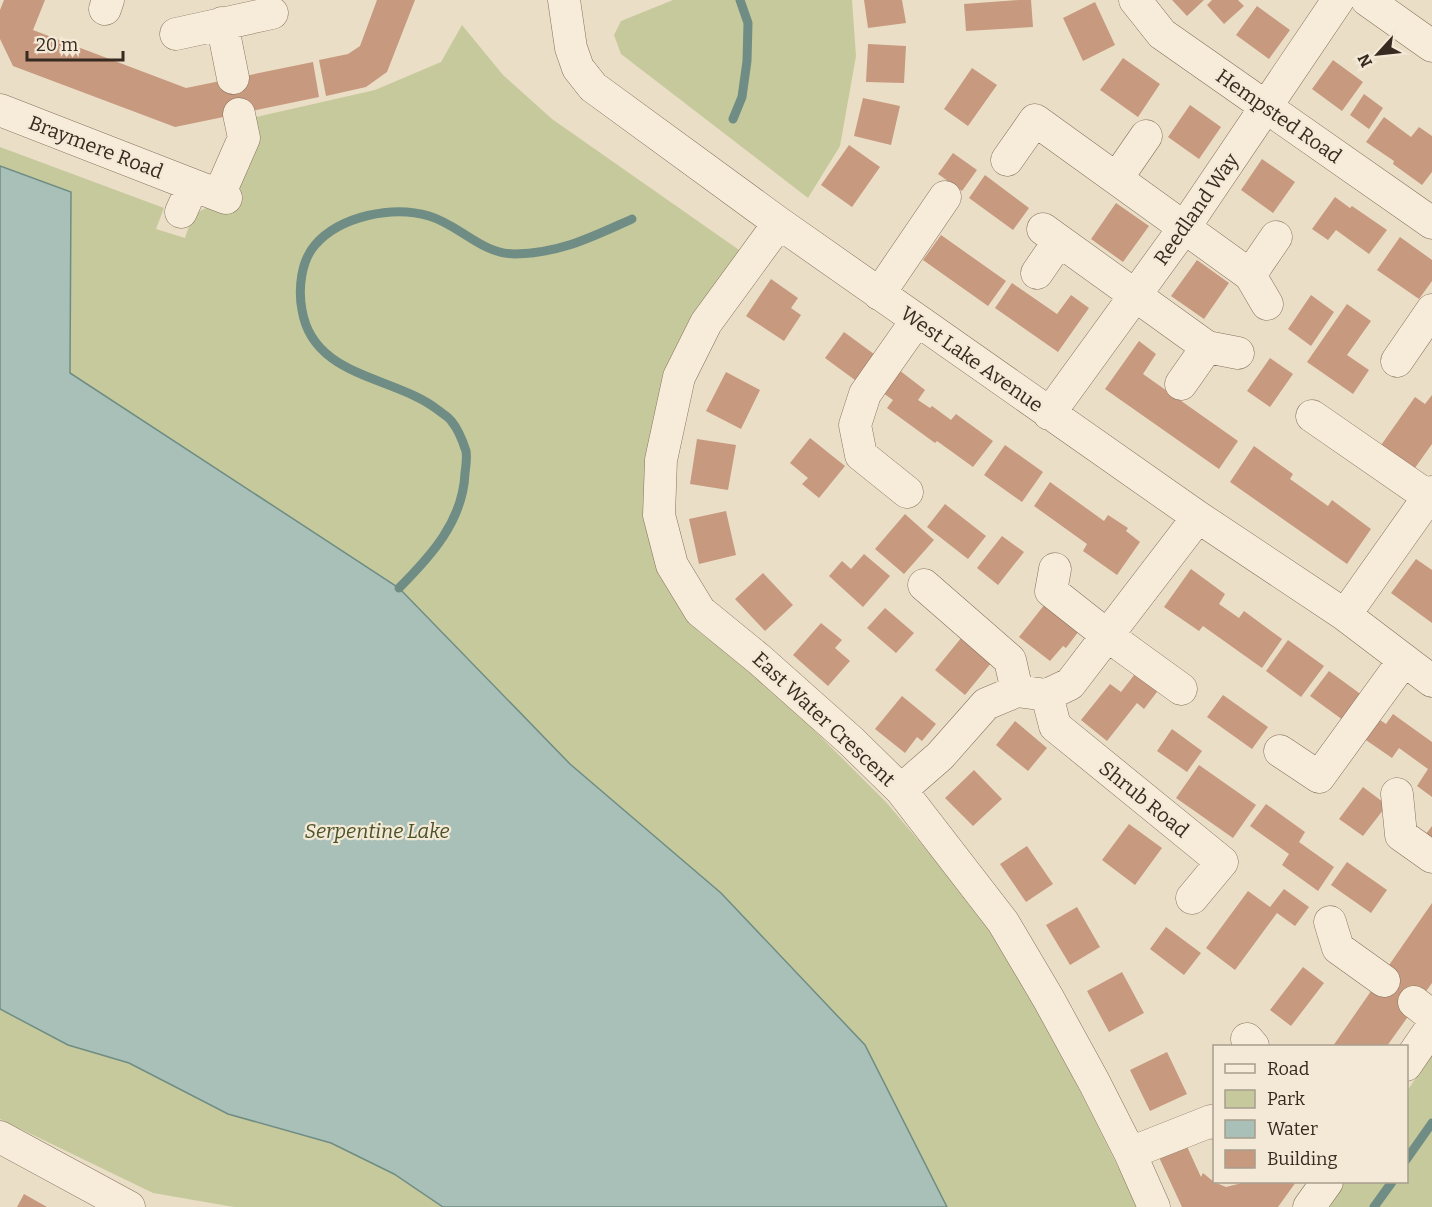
<svg xmlns="http://www.w3.org/2000/svg" width="1432" height="1207" font-family="Bitter,serif">
<style>
.green{fill:#c6c99b}
.water{fill:#a8c0b7;stroke:#6f8d84;stroke-width:1.5}
.lines{fill:none;stroke-linecap:round;stroke-linejoin:round}
.stream{stroke:#6f8d84;stroke-width:9}
.building{fill:#c7997f}
.minor-casing{stroke:#86715d;stroke-width:33}
.minor{stroke:#f7ecda;stroke-width:32}
.labels{text-anchor:middle;stroke-width:4.5;stroke-linejoin:round;paint-order:stroke}
.street-label{font-size:20px;fill:#372a20;stroke:#f3e9d6}
.park-label{font-size:20px;font-style:italic;fill:#4a5228;stroke:#f3e9d6}
</style>
<rect width="100%" height="100%" fill="#ebdec7"/>
<path class="green" d="M673,0H852L856,56L840,146L808,198L621,54L614,35L621,21Z
M462,25L503,75L552,119L742,252L687,330L653,555L673,597L699,632L753,672L799,715L886,802L947,874L997,940L1049,1029L1138,1207H234L153,1193L0,1119V147L164,208L156,229L185,238C192,218 193,212 214,205L252,118L375,90L441,62Z
M1432,1054V1207H1326L1343,1182H1406L1407,1091Z"/>
<path class="water" d="M0,166L71,192L70,373L399,588L570,764L721,893L865,1045L947,1207H443L394,1174L331,1143L228,1114L129,1063L68,1045L0,1009Z"/>
<g class="lines">
<path class="stream" d="M733,119L742,97L747,61L748,23L740,0
M399,588C431,556 463,521 465,473C466,466 467,457 466,451C463,442 458,429 452,422C449,417 443,414 438,410C395,376 313,378 302,310C298,289 301,261 315,245C340,216 393,205 429,216C460,225 481,254 515,254C561,253 592,237 632,219
M1406,1160L1432,1123
M1374,1207L1392,1182"/>
</g>
<path class="building" d="M4,0H45L33,30L186,88L313,62L319,97L175,127L13,66L0,39V10Z
M377,0H415L387,72L366,87L326,96L319,60L348,54L360,46Z
M864,0H902L906,23L868,28Z
M1019,0H1031L1033,27L966,31L964,4Z
M1172,0H1204L1187,16Z
M1212,0H1238L1244,6L1224,24L1207,5Z
M1095,2L1115,45L1083,61L1063,18Z
M1257,6L1290,30L1269,59L1236,35Z
M868,44L906,46L904,83L866,82Z
M1123,58L1160,84L1138,117L1100,90Z
M1333,60L1363,82L1342,111L1312,89Z
M972,68L997,85L968,126L944,109Z
M1364,94L1383,108L1369,129L1350,115Z
M863,98L900,106L891,145L854,136Z
M1190,105L1221,127L1199,159L1168,137Z
M1384,117L1411,137L1419,127L1432,136V172L1422,185L1393,164L1394,161L1366,142Z
M849,145L880,167L852,207L821,185Z
M953,153L977,170L962,191L938,174Z
M1262,159L1295,182L1273,213L1241,190Z
M985,175L1029,208L1013,230L969,198Z
M1335,197L1350,208L1352,206L1387,230L1369,254L1336,230L1328,240L1312,229Z
M1116,203L1149,226L1123,262L1091,239Z
M941,235L1006,281L988,306L923,260Z
M1400,237L1432,260V281L1419,299L1377,270Z
M1197,260L1229,283L1204,319L1171,296Z
M771,279L798,298L791,308L801,315L784,341L746,316Z
M1012,283L1057,314L1071,295L1089,308L1058,352L995,308Z
M1311,295L1334,312L1311,346L1288,329Z
M1347,304L1371,321L1347,355L1369,370L1353,394L1307,362Z
M844,332L878,357L859,383L825,358Z
M1139,341L1156,354L1143,374L1238,441L1219,469L1105,389Z
M1270,358L1293,374L1270,407L1247,391Z
M899,370L925,390L918,400L930,408L932,406L951,420L956,414L993,441L973,467L937,441L935,443L887,408L893,400L883,393Z
M726,372L760,390L741,429L706,411Z
M1432,395V444L1412,472L1379,448L1415,397L1425,404Z
M810,438L845,466L819,498L802,484L808,478L790,463Z
M697,439L736,445L728,490L690,484Z
M1005,445L1043,472L1022,502L984,475Z
M1254,446L1293,474L1290,479L1328,506L1332,500L1371,529L1347,564L1230,482Z
M1050,482L1104,521L1108,515L1128,528L1126,531L1140,542L1117,575L1083,551L1087,544L1034,506Z
M945,504L986,536L968,559L927,527Z
M726,511L736,555L699,564L689,519Z
M905,514L934,540L904,574L875,549Z
M1002,536L1024,552L998,585L977,568Z
M864,554L890,576L863,607L829,576L842,561L851,569Z
M1416,559L1432,570V623L1391,593Z
M1191,569L1225,594L1219,604L1239,618L1244,611L1282,639L1262,668L1203,626L1199,631L1164,607Z
M763,573L793,605L765,631L735,599Z
M1045,604L1079,631L1066,648L1063,646L1050,661L1019,637Z
M885,608L914,633L896,653L867,628Z
M821,623L842,640L835,648L850,661L828,686L793,655Z
M966,632L996,657L965,695L935,670Z
M1288,640L1324,666L1301,697L1266,671Z
M1138,670L1160,688L1144,709L1137,703L1107,741L1081,720L1110,684L1121,692Z
M1329,671L1366,698L1347,723L1310,696Z
M1223,695L1268,727L1252,749L1207,717Z
M902,696L936,724L922,741L917,737L905,753L875,729Z
M1393,714L1432,742V797L1417,786L1428,769L1399,748L1392,758L1363,738L1377,718L1386,724Z
M1015,721L1047,748L1028,771L996,745Z
M1172,729L1202,751L1187,772L1157,751Z
M1199,765L1256,805L1233,838L1176,798Z
M974,770L1002,799L973,826L945,798Z
M1363,787L1387,805L1363,836L1339,819Z
M1266,804L1305,832L1299,842L1334,867L1318,891L1282,865L1289,854L1250,826Z
M1129,824L1162,848L1135,885L1102,860Z
M1432,826V840L1425,835Z
M1027,846L1053,884L1026,902L1000,864Z
M1347,862L1387,890L1371,913L1331,885Z
M1284,889L1309,907L1295,926L1277,913L1235,970L1206,948L1248,891L1270,907Z
M1432,903V983L1387,1046H1333Z
M1077,907L1100,947L1070,965L1046,925Z
M1166,927L1201,953L1184,975L1150,949Z
M1303,967L1324,983L1291,1026L1270,1010Z
M1122,972L1144,1013L1109,1032L1087,991Z
M1167,1052L1187,1094L1150,1111L1130,1070Z
M1184,1140L1201,1177L1203,1173L1214,1182L1226,1187L1246,1182H1296L1278,1207H1182L1157,1153Z
M24,1194L47,1207H17Z"/>
<g class="lines">
<g class="minor-casing">
<path id="minor" d="M564,0L571,48L578,68L593,87L779,223L1198,517L1345,615L1432,681
M1135,0L1162,34L1432,223
M1367,0L1432,46
M105,9L108,0
M222,23L233,78
M176,34L272,13
M0,110L226,198
M1007,160L1035,120L1250,275
M1117,178L1146,136
M219,195L244,138L239,114
M181,212L193,185
M779,223L706,323L679,377L661,460L659,515L672,565L700,611L760,660L851,741L901,790L1003,922L1048,998L1094,1082L1130,1153L1154,1207
M1043,229L1207,347L1238,353
M1037,273L1059,241
M879,294L945,197
M1267,304L1250,275L1276,237
M1397,361L1432,310
M1181,384L1207,347
M1049,414L1184,228L1338,0
M1312,416L1429,497
M907,492L861,455L855,425L865,394L917,320
M1055,569L1051,591L1108,636L1181,689
M924,585L1010,660L1017,691
M1345,615L1432,492
M1047,695L1055,726L1222,862L1192,898
M1280,751L1319,777L1404,660
M901,790L940,756L986,704L1017,691L1047,695L1070,684L1198,517
M1397,794L1401,835L1432,857
M1330,922L1338,948L1384,981
M1414,1002L1432,1016
M1247,1039L1253,1046
M1406,1065L1432,1027
M0,1137L129,1207
M1130,1153L1211,1121L1214,1123
M1309,1207L1327,1182"/>
</g>
<use href="#minor" class="minor"/>
</g>
<g class="labels">
<g class="street-label">
<text transform="translate(1279 116) rotate(35)" y="7">Hempsted Road</text>
<text transform="translate(96 147) rotate(21)" y="7">Braymere Road</text>
<text transform="translate(1196 209) rotate(-55)" y="7">Reedland Way</text>
<text transform="translate(972 359) rotate(35)" y="7">West Lake Avenue</text>
<text transform="translate(824 719) rotate(43)" y="7">East Water Crescent</text>
<text transform="translate(1144 799) rotate(39)" y="7">Shrub Road</text>
</g>
<g class="park-label">
<text x="377" y="838">Serpentine Lake</text>
</g>
</g>
<rect x="1213" y="1045" width="195" height="138" fill="#f3e9d6" stroke="#a89d8d" stroke-width="1.5"/>
<rect x="1225" y="1064" width="30" height="9" fill="#f7ecda" stroke="#a89d8d" stroke-width="1.5"/>
<text x="1267" y="1075" font-size="18" fill="#372a20">Road</text>
<rect x="1225" y="1090" width="30" height="18" fill="#c6c99b" stroke="#a89d8d" stroke-width="1.5"/>
<text x="1267" y="1105" font-size="18" fill="#372a20">Park</text>
<rect x="1225" y="1120" width="30" height="18" fill="#a8c0b7" stroke="#a89d8d" stroke-width="1.5"/>
<text x="1267" y="1135" font-size="18" fill="#372a20">Water</text>
<rect x="1225" y="1150" width="30" height="18" fill="#c7997f" stroke="#a89d8d" stroke-width="1.5"/>
<text x="1267" y="1165" font-size="18" fill="#372a20">Building</text>
<g transform="translate(1378 54) rotate(243)" stroke="#f3e9d6" stroke-width="4.5" paint-order="stroke">
<path d="M0-4.5L10 22L0 15L-10 22Z" fill="#372a20"/>
<text y="-9" font-size="16" font-weight="bold" text-anchor="middle" fill="#372a20">N</text>
</g>
<path d="M27 51v9h96v-9" fill="none" stroke="#372a20" stroke-width="3"/>
<text x="36" y="51" font-size="18" fill="#372a20" stroke="#f3e9d6" stroke-width="4.5" paint-order="stroke">20 m</text>
</svg>
